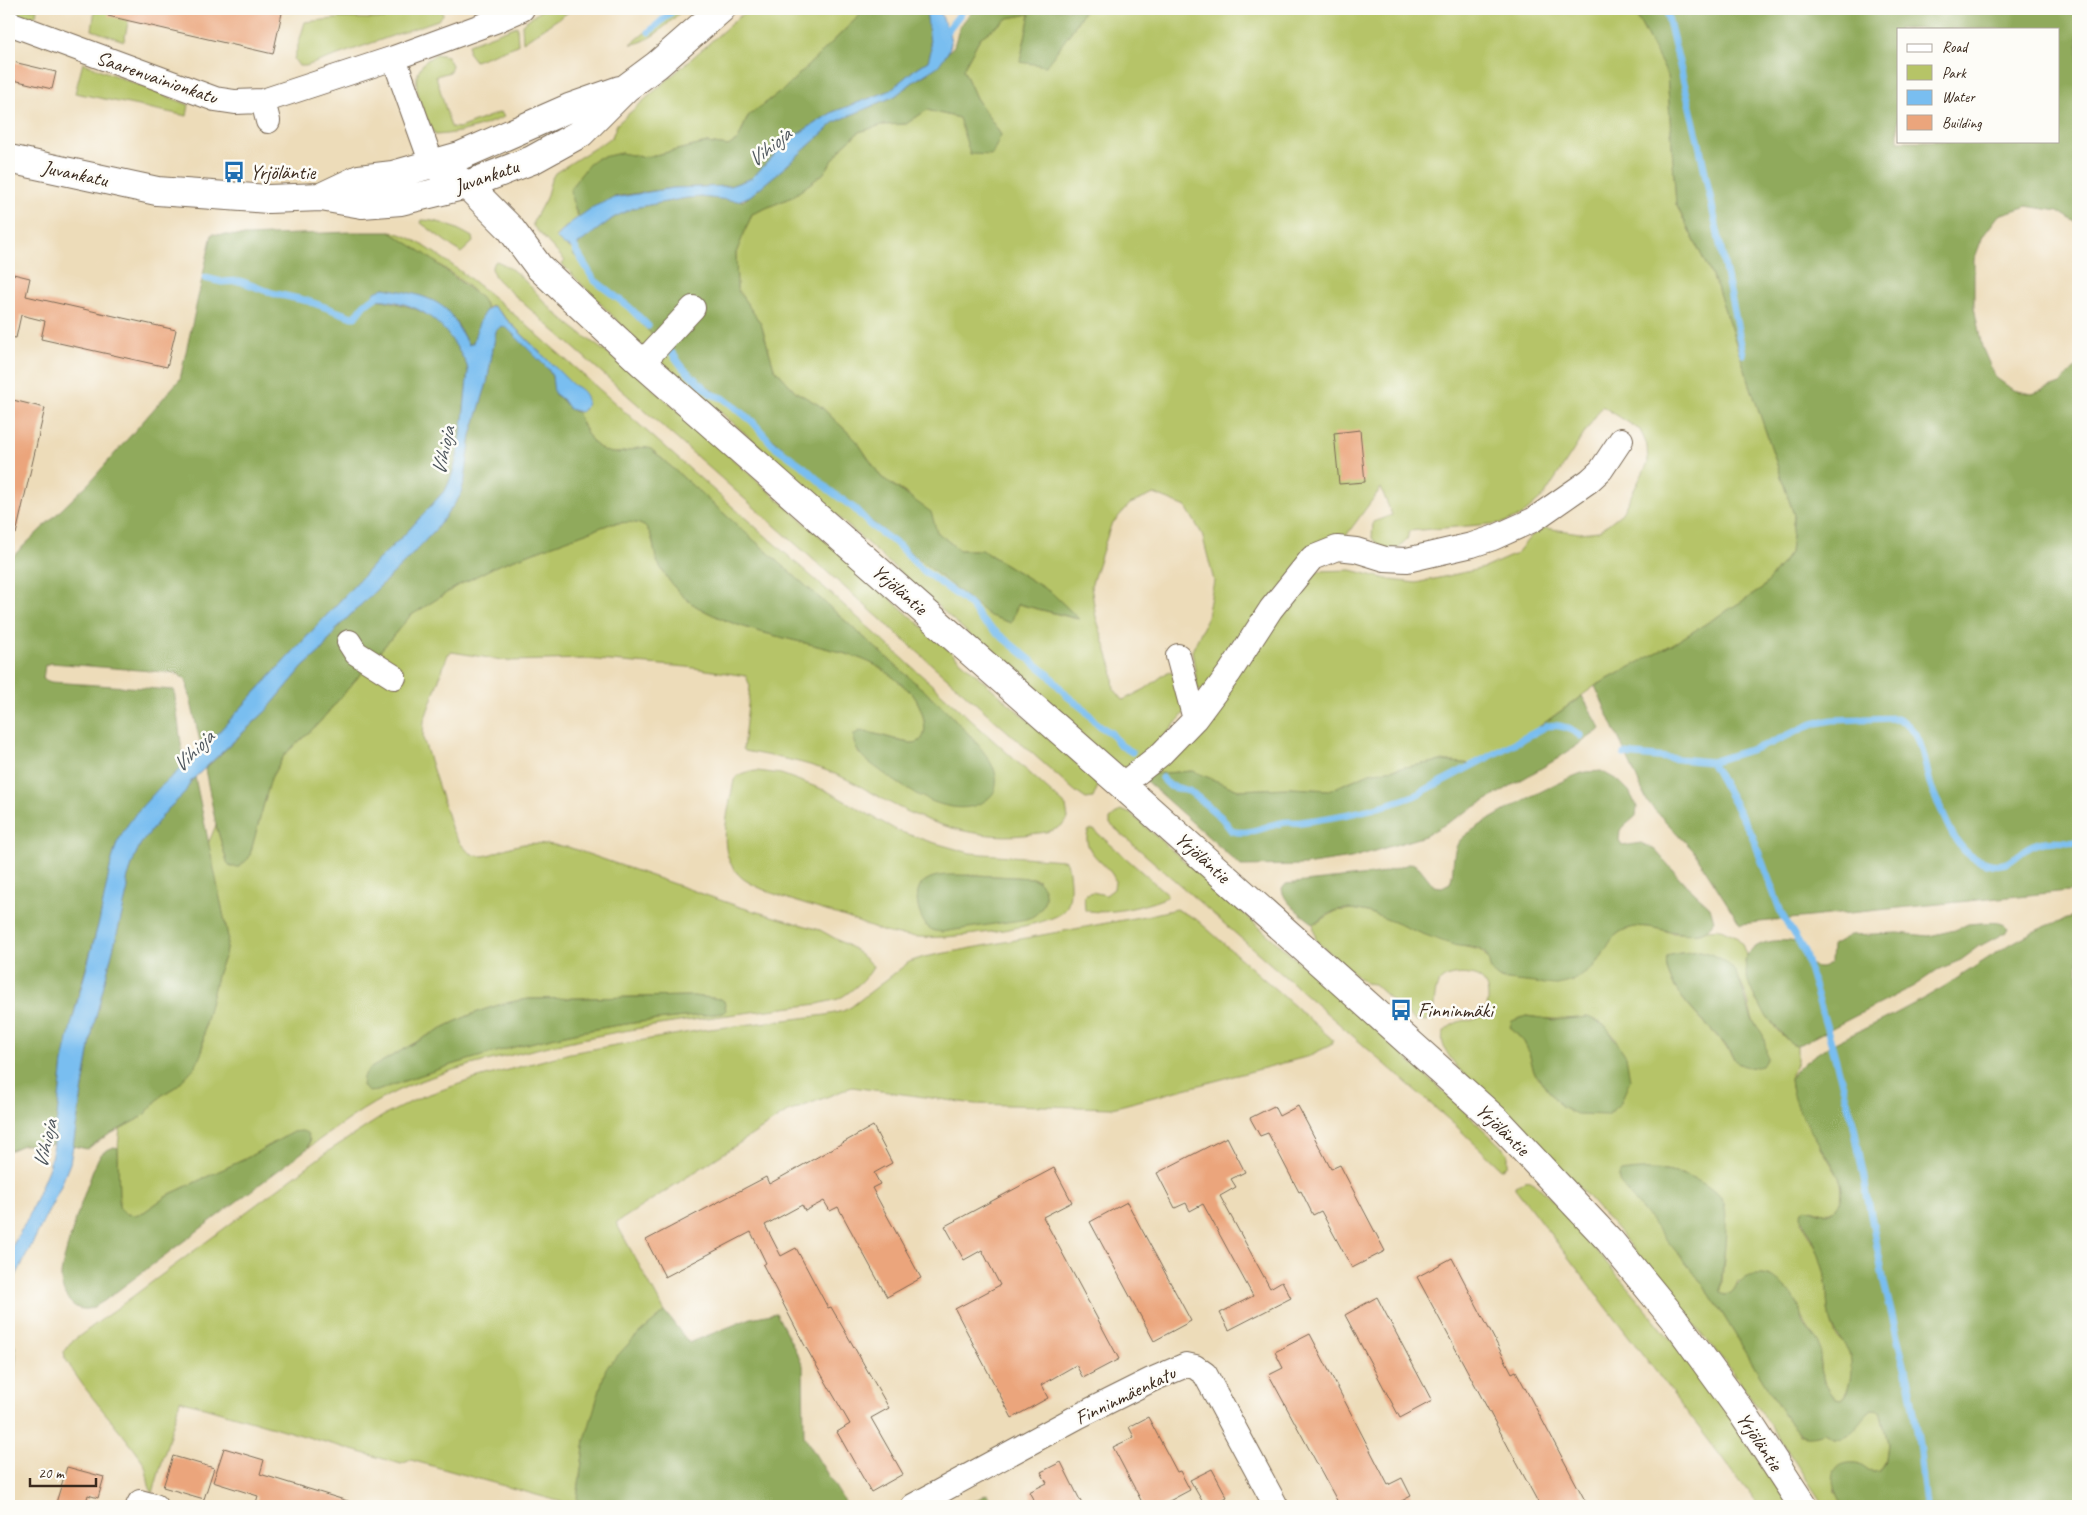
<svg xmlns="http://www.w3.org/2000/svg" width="2087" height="1515" font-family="Caveat,sans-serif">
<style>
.green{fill:#b6c467;stroke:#787742;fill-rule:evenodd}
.forest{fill:#90aa5c;stroke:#666a3d;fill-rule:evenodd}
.water{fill:#79bef0;stroke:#5a7487}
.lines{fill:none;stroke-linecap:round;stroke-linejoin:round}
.stream{stroke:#79bef0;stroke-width:7}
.building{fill:#eba57c}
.minor-casing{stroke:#796854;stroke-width:26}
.major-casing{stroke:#796854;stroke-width:30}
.minor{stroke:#fff;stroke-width:24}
.major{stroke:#fff;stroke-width:28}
.labels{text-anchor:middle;stroke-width:5;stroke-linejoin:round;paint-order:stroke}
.street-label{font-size:20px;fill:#3b2a1e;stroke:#fdfcf7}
.poi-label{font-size:20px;fill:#3b2a1e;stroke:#fdfcf7;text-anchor:start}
.water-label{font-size:21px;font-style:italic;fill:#4e565d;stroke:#fdfcf7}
</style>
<rect width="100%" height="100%" fill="#fdfcf7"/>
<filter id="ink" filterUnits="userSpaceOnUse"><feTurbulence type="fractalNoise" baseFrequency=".02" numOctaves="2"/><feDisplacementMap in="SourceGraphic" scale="10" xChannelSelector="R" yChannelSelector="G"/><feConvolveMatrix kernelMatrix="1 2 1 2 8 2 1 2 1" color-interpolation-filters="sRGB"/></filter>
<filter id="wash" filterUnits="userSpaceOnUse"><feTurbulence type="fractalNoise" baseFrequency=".0096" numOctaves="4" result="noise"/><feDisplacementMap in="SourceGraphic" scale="20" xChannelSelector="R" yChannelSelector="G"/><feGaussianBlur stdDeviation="1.12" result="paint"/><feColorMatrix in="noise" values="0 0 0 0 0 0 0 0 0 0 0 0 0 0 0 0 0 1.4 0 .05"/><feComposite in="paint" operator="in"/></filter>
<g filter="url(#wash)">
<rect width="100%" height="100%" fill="#eddcb9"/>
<path class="green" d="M9,9H37L36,15L29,19L9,14Z
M95,9H131L124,41L92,30Z
M388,9H442L443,15L438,20L306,66H299L294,59L305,22L343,18L384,19L389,12Z
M543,9H573L523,42L522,24Z
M674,9H684C670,21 651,43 631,44Z
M748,9H862L859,16L783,90L748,116L738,140L728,146L707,143L651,156L642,157L621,153L593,160L572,186L575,210L579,218L569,224L555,237L574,251L573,254L687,370L775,441L1018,604L1077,619L1052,593L982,550H959L937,532L910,496L881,477L856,440L819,405L796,392L774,368L761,324L737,289L736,253L752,214L792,197L823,174L843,146L859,132L882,125L906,124L927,110L959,118L1001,135L976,98L963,69L980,38L1008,18L1030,14L1020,62L1071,32L1085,9H1633L1667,74L1676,204L1716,284L1794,515L1790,553L1762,589L1673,644L1595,686L1529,734L1473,764L1441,761L1370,773L1330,790L1289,788L1238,790L1193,771L1151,774L1293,593L1318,571L1351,570L1391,580L1416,583L1484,568L1516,554L1531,536L1545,528L1580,533L1599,531L1622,513L1648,463L1647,445L1640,430L1602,406L1544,496L1521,516L1503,523L1409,531L1407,540L1398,549H1382L1372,538L1373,522L1392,515L1381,488L1337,548L1307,547L1293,573L1204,691L1198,690L1192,651L1206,621L1214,581L1202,534L1186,507L1154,494L1130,504L1111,525L1091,586L1096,617L1112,667L1114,689L1123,700L1145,689L1169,671L1178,677L1187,710L1152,751L1125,768L1114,764L731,421L643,347L562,264L565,261L533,226V222L546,198L551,180L555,173L612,137L617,124Z
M517,26L518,45L475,61L468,52L469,44Z
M436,54L447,56L452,65L450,72L436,76L451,127L459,128L501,112L504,117C481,127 459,134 435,135C426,116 406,83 423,64C426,60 432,57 436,54Z
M83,63L189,105L187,116L75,93Z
M422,220C439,220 457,228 472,237L473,242L461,253L421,223Z
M390,232C417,231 499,302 523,322L836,598L1066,806L1068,819C1058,832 1046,832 1031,834C987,841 937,827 898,807C876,796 854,781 830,772C803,761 774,757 745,751L743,749L750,686L746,676L687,667L585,659L508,661L452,652L448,654L424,721L423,738L452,830C477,875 489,849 524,844C539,842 553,845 568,847L740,907L820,930L854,949L873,966C871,976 847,995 838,999C832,1001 824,1002 818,1004C715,1016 613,1029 512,1055C473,1064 433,1074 397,1091C365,1106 336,1128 308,1148L310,1141L293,1132L245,1159L170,1194L144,1212L135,1215L126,1214L119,1207L118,1148L120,1128L142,1117L162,1095L177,1086L202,1052L205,1024L218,972L225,955L228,937L208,844L216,825L227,862L249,858L271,778L285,754L318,724L410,616L459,585L496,566L610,524C621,523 634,520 644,526C654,533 653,550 657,561C666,578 679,596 696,606C737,630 784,637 829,649C847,654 867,659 882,669C891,675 908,689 914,696C924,710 936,750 905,742C890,738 875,733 860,731L854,735V742L859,754L996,782C991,753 965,731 946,710L651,449C641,445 633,450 624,452C597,459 585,432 577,412L585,409L573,386L502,314L491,305L487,308C482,290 409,244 390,232ZM693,996L721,999L723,1013C686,1017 649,1020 613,1026C533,1039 453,1062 377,1091L369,1069C420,1041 470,1006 529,999Z
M496,261C520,269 539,299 558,315C576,331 597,345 616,360L624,363L1092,777L1098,786L1093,798L1086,799L1076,792L505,287C498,280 492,276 492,266Z
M757,771L781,774L827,791L898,831L928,841L970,853L1063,860L1067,862C1070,874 1073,899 1065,910C1053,926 966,936 944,937C929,938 914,937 899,935C882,933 864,924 848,918C819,908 770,896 745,880C739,876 733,869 730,862C719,840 730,803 734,780C740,772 747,772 757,771ZM975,875L1032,878L1039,880L926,926L919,908L917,894L934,877Z
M1121,810L1131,814L1336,995L1443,1091L1508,1153V1165L1501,1169L1456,1126L1110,824V819Z
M1089,830H1094L1167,894V897C1147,906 1106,916 1085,910L1084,895L1092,892L1106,895L1114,889C1114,886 1115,883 1115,881C1113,866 1078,853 1089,830Z
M1176,909L1196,919L1333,1040L1331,1045L1306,1057L1112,1108L975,1104L852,1087L786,1113L616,1223L665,1312L633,1339L585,1440L576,1506L411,1460L401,1464L180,1400L153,1493C146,1486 149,1470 142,1460C118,1425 86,1395 65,1358L64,1351L70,1343L327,1152L383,1116L421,1097L471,1080L570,1053L702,1030L826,1015L843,1011L851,1007L909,962L924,957L1150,915Z
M1354,909L1368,912L1456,945L1481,950L1489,960L1492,972L1500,979L1523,981L1572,982L1599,961L1609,941L1621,931L1636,926L1654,927L1672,933H1700L1707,930L1721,929L1736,936L1742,944L1746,955L1745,962L1755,999L1777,1030L1792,1045L1797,1046V1061L1790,1079L1791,1088L1803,1116L1841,1181L1842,1194L1839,1205L1835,1209L1824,1213L1811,1209L1801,1222C1814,1239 1823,1261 1826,1282C1828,1295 1826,1308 1831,1320C1832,1325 1834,1331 1836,1335C1840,1342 1848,1345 1850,1353C1854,1366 1851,1392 1841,1400L1836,1399C1829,1391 1821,1379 1820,1368C1820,1362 1821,1357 1820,1352C1816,1334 1804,1328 1799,1309L1738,1281C1735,1288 1733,1295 1724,1295L1721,1292L1724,1258L1723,1203L1682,1174L1666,1171H1629L1698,1278L1719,1308L1788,1421L1800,1435H1815L1824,1433L1835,1439L1872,1410L1880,1411L1888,1443L1886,1460L1879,1472L1873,1473L1858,1463L1833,1490L1843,1506H1824L1772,1427L1732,1371L1620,1233L1565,1171L1458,1068C1444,1050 1430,1032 1461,1021C1465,1020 1469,1021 1473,1020C1483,1017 1489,1006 1488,996C1488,987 1484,979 1474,976C1463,973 1441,973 1437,987C1433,998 1436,1009 1430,1020L1417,1022L1411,1018L1374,984L1365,983L1316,941L1313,923L1318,922L1336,911ZM1700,951C1732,959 1740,975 1749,1005C1751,1015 1753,1022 1759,1030L1734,1059C1730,1054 1727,1048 1723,1043C1706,1023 1661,986 1667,957L1673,954ZM1526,1016C1535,1017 1545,1019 1554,1019C1587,1021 1593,1009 1617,1040L1548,1090L1534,1072L1529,1052L1524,1042L1510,1027Z
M1527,1180C1544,1186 1572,1223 1585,1238C1660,1323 1729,1410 1789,1506H1759L1515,1188V1186Z
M9,1335C21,1349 15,1372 9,1387Z"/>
<path class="forest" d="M862,9H926L931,51L928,61L914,70L889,91L833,112L790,139L752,178L730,186L673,188L613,197L579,218L572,200L571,190L572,186L590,163L598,158L621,153L642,157L651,156L707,143L728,146L738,140L748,116L783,90L859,16Z
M974,9H1085L1071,32L1046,66L1020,62L1030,14L1008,18L980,38L963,69L976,98L1001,135L992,155L970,154L959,118L927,110L906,124L882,125L859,132L843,146L823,174L792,197L752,214L736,253L737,289L761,324L774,368L796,392L819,405L856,440L881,477L931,512L937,532L959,550H982L1052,593L1079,619L1018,604L1011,623L990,616L822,482L775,441L687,370L572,253L581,241L622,212L633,208L687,198L701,197L743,201L750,196L785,167L835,122L895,96L913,82L930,72L954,46L960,26Z
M1633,9H2078V224L2058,211L2027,206L1999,215L1983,236L1974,260V307L1982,347L1995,377L2013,390L2032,394L2060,384L2078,365V890L1740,924L1693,850L1648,803L1595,686L1673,644L1762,589L1790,553L1794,515L1716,284L1676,204L1667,74ZM1898,29H2058V141H1898Z
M351,232H390L425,254L481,298L487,308L480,321L472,345L467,343C462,333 457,321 449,313C434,296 406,292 384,288L372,300C380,299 388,301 395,303C428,310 443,323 459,351C463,358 468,364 468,372C463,409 463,456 446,489L407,532L375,563L202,750L186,680L176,673L51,663L45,665L43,679L51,682L174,690L184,766L126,827L117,843L111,863L100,918L78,996L63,1062L54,1144L23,1145L9,1151V560L90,482L180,379L212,234L245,236Z
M501,326L506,327L548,369L552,376L555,395C565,399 566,410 577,412C585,432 597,459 624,452C633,450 641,445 651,449L946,710C962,728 984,747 994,769C998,779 997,791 990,797C959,825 908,791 882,772C869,762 852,753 854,735L860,731C875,733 890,738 904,742C936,750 924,710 914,696C908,689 891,675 882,669C866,659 847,654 829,649C784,637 737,630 696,606C679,596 666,578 657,561C653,550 654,533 644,526C634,520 621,523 610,524L496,566L459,585L410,616L318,724L285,754L271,778L249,858L239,867H231L227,862L216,825L205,769L266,711L303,667L321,651L339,626L407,560L435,530L453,506L460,496L465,479L471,435L487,383L496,331Z
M1582,696L1601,729L1557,759L1425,836L1351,858L1305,865L1241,866L1146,781L1151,774L1193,771L1238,790L1289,788L1330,790L1370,773L1441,761L1473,764L1529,734Z
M1601,771L1619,781L1629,791L1637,807L1636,816L1620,830L1619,840L1622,846L1641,843L1655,850L1686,885L1710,907L1714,921C1701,948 1657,923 1636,927C1611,931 1611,943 1599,960C1594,968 1581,977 1572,981C1568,983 1562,984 1557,985C1552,985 1506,980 1501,979C1499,978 1493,974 1492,972C1487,963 1491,952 1476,948C1469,946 1461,947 1454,945C1425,936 1397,923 1368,912C1358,910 1345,907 1335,911C1327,914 1321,921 1313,923C1301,914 1284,903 1282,889L1286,884L1378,874L1412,863L1419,867L1434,886L1442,887L1450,883C1455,870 1451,856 1458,843C1466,828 1563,779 1582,773C1587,771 1595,772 1601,771Z
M195,777L228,937L225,955L218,972L205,1024L202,1052L195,1067L177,1086L162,1095L142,1117L101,1139L87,1149L73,1146L93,1028L120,922L128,888L127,880L135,856L140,845L152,829L167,810L184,794L187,786Z
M975,875L1032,878C1054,886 1046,913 1027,919L942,932C936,931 932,931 928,927C917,916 912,890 925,881C937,872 961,876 975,875Z
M2070,918H2078V1506H1843C1830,1490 1826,1460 1856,1463C1862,1464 1868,1470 1873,1473L1879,1472L1886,1460L1888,1443L1880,1411L1872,1410C1861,1418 1851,1442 1835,1438C1831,1438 1827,1434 1824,1433C1803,1439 1802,1437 1788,1421L1719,1308L1698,1278L1619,1182V1175L1622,1172C1651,1167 1687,1170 1711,1189C1716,1193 1722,1196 1724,1203C1730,1228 1721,1266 1721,1292L1725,1295C1738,1295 1734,1273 1762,1275C1778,1276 1795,1295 1800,1310C1801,1315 1801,1320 1804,1324C1809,1332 1817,1337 1820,1346C1822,1353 1819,1362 1820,1369C1822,1380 1829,1391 1836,1399L1841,1400C1848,1395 1848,1388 1850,1380C1856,1343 1838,1347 1830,1318C1826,1305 1828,1292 1826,1280C1823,1266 1818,1252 1813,1239C1809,1229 1801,1225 1801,1213L1806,1208C1812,1209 1818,1213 1825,1213C1841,1211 1845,1193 1840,1180C1826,1146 1793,1117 1790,1079C1808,1050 1860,1032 1889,1017C1906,1008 1923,999 1940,989C1982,964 2021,931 2070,918Z
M1980,923C1989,923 2002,920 2008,928L2006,932L1980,946L1961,960L1939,969L1914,986L1797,1046C1791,1045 1789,1042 1785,1037C1765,1016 1741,986 1746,955C1759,940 1778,939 1796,942C1805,953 1812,980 1831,962L1832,945L1850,935L1898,933L1929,936L1955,930L1968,924Z
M1700,951C1743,961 1739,985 1752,1019C1755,1025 1760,1029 1763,1035C1765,1042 1766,1051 1767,1058L1762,1066C1754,1068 1746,1068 1740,1064C1732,1058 1729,1049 1723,1042C1706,1023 1661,985 1667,957L1673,954Z
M693,996L721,999L724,1001L726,1010L723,1013C686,1017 649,1020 613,1026C533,1039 454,1062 377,1091L368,1092L362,1086L363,1077L369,1069C420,1041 470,1006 529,999Z
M1526,1016L1555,1020L1588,1017L1606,1026L1626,1056L1630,1080L1620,1104L1607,1115L1577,1114L1561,1107L1534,1072L1529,1052L1524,1042L1510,1027L1512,1021Z
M302,1131L307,1133L310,1141L308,1148L104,1301C99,1304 92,1309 87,1309C70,1311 61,1291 61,1277C60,1263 91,1171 99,1157C102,1152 109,1149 114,1147L118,1148L119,1207L126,1214L135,1215L144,1212L170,1194L245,1159L293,1132Z
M665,1312L689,1343L751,1318L776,1313L803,1365L804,1436L847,1506H576L585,1440L606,1368L633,1339Z
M987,1494L994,1506H965Z"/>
<path class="water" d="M926,9H939L950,36L951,44L948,52L938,66L913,82L895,96L835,122L785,167L750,196L738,201L701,197L687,198L633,208L613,218L573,248L564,245L556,238L569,224L593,207L613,198L673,188L730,186L752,178L790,139L833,112L889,91L914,70L928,61L931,51Z
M384,288C406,292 437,296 451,315C458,325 462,336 469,345L473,343C476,332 481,309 493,306L573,385C585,390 593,402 581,412L569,409L562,399L554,393L552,376L548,369L506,327L501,326L496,331L487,383L471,435L465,479L460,496L453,506L435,530L407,560L339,626L321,651L303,667L266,711L191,781L184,794L167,810L140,845L135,856L127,880L128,888L120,922L93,1028L70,1163L60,1188L9,1290V1252L28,1218L49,1167L54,1144L63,1062L71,1025L100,918L111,863L117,843L126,827L136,813L159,788L202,750L375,563L407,532L446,489C463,456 463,409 468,372C468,364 463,358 459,351C439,316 412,300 371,299L375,292Z"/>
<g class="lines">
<path class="stream" d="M1666,9L1699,144L1743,354
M649,32L675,9
M943,36L964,9
M572,241L577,252L594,280L629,307L648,326
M205,278L222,282L240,281L272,293L308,301L352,317H355L364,305L379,295
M672,353L683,368L711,394L723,398L752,421L773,445L804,467L829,490L855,509L870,525L898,545L921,569L964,600L972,607L981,620L1049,675L1067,696L1085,710L1098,725L1111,733L1120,745L1132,752
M1624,754L1711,762L1769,744L1812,724L1832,720L1897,718C1923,731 1923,757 1930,783C1932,791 1936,799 1940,807C1949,829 1960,857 1986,863C2013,870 2014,853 2033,845C2047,839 2064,842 2078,843
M1711,762L1752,835L1782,915L1804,951L1830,1039L1854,1126L1884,1283L1909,1385L1919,1443L1926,1506
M1162,778L1170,786L1189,791L1197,797L1222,818L1232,831C1249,836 1265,826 1281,823C1288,821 1294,823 1301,822C1339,817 1378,809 1414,796L1547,726C1561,724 1569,728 1581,736"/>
</g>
<g id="blocks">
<path class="building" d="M109,9H263L282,13L273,54L108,16Z
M9,61L56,72L52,89L9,79Z
M9,273L30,278L26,296L176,330L167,367L41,339L45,321L21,315L16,338L9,337Z
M9,399L45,408L16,534L9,533Z
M1360,430L1365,482L1339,484L1334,433Z
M1274,1106L1279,1116L1298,1106L1331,1169L1340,1165L1385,1251L1352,1268L1321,1211L1313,1215L1301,1191L1299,1192L1268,1133L1260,1136L1250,1118Z
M873,1126L892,1163L874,1173L880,1184L872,1188L921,1278L887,1297L838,1207L830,1211L824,1201L805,1211L802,1205L765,1225L781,1256L796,1248L828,1308L831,1307L889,1408L871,1418L903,1474L871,1492L837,1432L850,1424L804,1344L763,1265L766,1263L751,1232L665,1277L646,1240L766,1177L769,1184Z
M1227,1137L1245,1172L1231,1179L1236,1187L1220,1196L1270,1288L1282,1281L1291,1298L1229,1330L1220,1313L1253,1296L1203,1204L1190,1211L1186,1203L1175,1208L1157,1173Z
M1054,1168L1072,1202L1043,1217L1119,1359L1083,1378L1076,1365L1041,1385L1048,1398L1012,1418L955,1309L1000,1285L982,1250L964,1260L945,1226Z
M1127,1202L1191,1321L1154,1341L1090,1222Z
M1452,1258L1512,1373L1516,1371L1588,1506H1540L1417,1277Z
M1377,1297L1432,1401L1400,1418L1345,1315Z
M1310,1334L1388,1485L1402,1478L1411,1496L1392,1506H1340L1269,1375L1283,1368L1275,1352Z
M1148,1417L1177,1472L1180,1471L1190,1490L1160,1506H1144L1113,1447L1134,1437L1129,1427Z
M224,1448L264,1460L260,1474L351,1502L350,1506H255L258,1496L213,1482Z
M173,1456L214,1468L204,1499L163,1487Z
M1061,1462L1083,1506H1037L1029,1492L1047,1483L1041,1472Z
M67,1467L104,1477L98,1498L88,1495L85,1506H55Z
M1212,1469L1227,1497L1211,1506H1205L1190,1480Z"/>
</g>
</g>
<g filter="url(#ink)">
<use href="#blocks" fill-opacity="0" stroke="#796854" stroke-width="1"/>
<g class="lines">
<g class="minor-casing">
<path id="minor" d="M9,23L215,99L235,102L263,101L394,58L495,21L522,9
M394,58L432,164
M263,101L268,121
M642,363L693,308
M349,642L356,653L394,677
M1178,656L1195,719
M1122,785L1161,754L1195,719L1230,672L1271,609L1312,558L1337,548L1356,550L1385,559L1407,560L1472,545L1493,538L1533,520L1589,481L1601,470L1621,440
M138,1506L140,1502L155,1506
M913,1506L1079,1416L1151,1380L1186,1365L1195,1367L1205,1374L1276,1506"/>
</g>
<g class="major-casing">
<path id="major" d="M9,159L157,191L268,199L321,197L362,204L401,201L467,185L532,160L581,133L626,88L657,65L721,9
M432,164L467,185L510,228L539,267L642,363L1122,785L1497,1121L1610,1241L1674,1319L1743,1414L1803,1506
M321,197L359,179L393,175L460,156L569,108L620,90"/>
</g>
<use href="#minor" class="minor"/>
<use href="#major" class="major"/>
</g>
</g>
<defs>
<g id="bus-bare" transform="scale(1.725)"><path d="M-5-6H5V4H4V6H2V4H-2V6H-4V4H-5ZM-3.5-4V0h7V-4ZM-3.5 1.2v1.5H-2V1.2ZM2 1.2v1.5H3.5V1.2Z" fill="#1f6fb2" stroke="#fdfcf7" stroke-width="2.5" paint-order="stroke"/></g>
</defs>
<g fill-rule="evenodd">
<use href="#bus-bare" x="234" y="172"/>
<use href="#bus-bare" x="1401" y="1010"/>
</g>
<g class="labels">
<g class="street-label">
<text transform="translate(157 77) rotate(19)" y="7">Saarenvainionkatu</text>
<text transform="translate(75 173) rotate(12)" y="7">Juvankatu</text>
<text transform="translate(486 176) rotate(-19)" y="7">Juvankatu</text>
<text transform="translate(900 589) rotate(41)" y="7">Yrjöläntie</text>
<text transform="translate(1203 857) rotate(42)" y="7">Yrjöläntie</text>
<text transform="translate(1503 1129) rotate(44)" y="7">Yrjöläntie</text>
<text transform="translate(1125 1395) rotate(-26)" y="7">Finninmäenkatu</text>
<text transform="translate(1760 1441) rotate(56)" y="7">Yrjöläntie</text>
</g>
<g class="poi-label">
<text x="250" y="179">Yrjöläntie</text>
<text x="1418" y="1017">Finninmäki</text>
</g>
<g class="water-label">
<text transform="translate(769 147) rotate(-39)" y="7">Vihioja</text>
<text transform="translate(443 451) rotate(-78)" y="7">Vihioja</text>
<text transform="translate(193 751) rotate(-45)" y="7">Vihioja</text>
<text transform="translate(45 1144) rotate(-77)" y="7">Vihioja</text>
</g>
</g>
<rect width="2087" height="1515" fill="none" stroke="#fdfcf7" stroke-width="30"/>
<rect x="1897" y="28" width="162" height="115" fill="#fdfcf7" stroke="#afa8a0"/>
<rect x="1907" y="44" width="25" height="8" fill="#ffffff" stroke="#afa8a0"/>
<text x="1942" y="52" font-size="15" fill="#3b2a1e">Road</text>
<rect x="1907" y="65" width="25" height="15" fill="#b6c467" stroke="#afa8a0"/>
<text x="1942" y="78" font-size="15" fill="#3b2a1e">Park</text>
<rect x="1907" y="90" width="25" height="15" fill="#79bef0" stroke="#afa8a0"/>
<text x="1942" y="102" font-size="15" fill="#3b2a1e">Water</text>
<rect x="1907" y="115" width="25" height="15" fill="#eba57c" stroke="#afa8a0"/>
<text x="1942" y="128" font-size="15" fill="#3b2a1e">Building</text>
<path d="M30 1478v8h66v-8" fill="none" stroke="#3b2a1e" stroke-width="2.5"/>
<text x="38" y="1478" font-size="15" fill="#3b2a1e" stroke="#fdfcf7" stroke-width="4" paint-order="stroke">20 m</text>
</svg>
